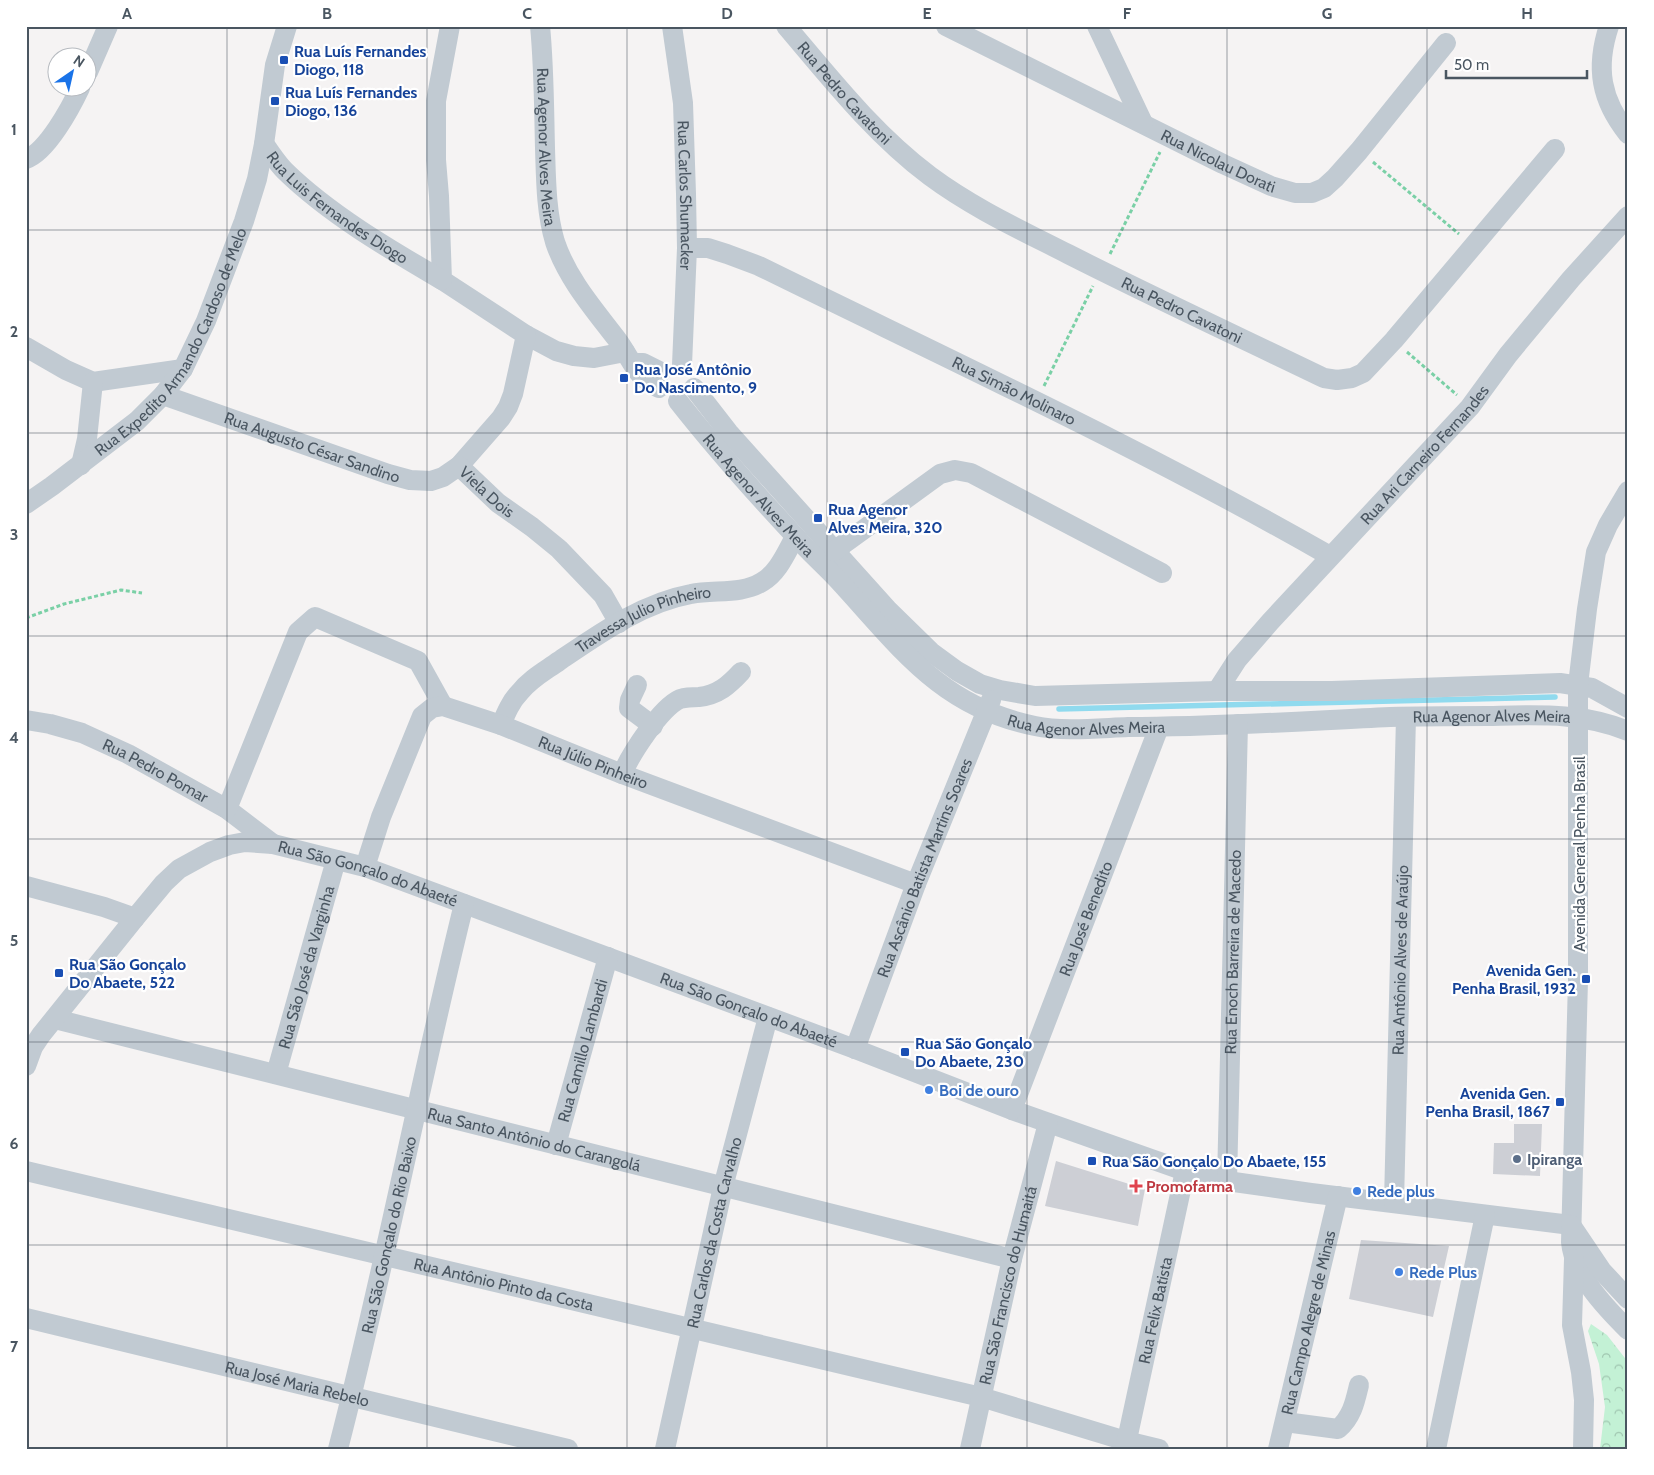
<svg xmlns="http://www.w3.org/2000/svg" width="1654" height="1475" font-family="Cabin,sans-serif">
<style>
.park{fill:url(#park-crowns)}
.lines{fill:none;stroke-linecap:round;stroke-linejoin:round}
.stream{stroke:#90daee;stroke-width:5.5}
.building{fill:#cdcfd5}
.path{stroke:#7ad0a6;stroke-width:3;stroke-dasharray:4 2.5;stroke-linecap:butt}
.minor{stroke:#c1cad2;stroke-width:20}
.grid{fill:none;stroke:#4a5661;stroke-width:1;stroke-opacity:0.55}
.transit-dot{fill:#1a4fb4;stroke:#fff;stroke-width:2}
.shop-dot{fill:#3f7fe0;stroke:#fff;stroke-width:2}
.service-dot{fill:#5c6f8a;stroke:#fff;stroke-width:2}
.health-dot{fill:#e0444e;stroke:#fff;stroke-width:2}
.labels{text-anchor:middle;stroke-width:4.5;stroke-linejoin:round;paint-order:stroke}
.transit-label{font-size:16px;font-weight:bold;fill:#164399;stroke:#fff;text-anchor:start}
.street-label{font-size:16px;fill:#4a5661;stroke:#fff}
.shop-label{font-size:16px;font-weight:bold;fill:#366cbe;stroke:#fff;text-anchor:start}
.service-label{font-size:16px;font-weight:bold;fill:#4e5e75;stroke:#fff;text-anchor:start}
.health-label{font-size:16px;font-weight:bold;fill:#be3a42;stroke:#fff;text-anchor:start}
.neatline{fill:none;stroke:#4a5661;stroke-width:2}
.grid-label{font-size:16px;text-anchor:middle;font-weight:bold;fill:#4a5661}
</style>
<defs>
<pattern id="park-crowns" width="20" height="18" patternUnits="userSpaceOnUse" patternTransform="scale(1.25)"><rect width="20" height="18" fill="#c3f1d5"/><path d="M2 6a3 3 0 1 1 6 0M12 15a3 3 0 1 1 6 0" fill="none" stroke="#a0c6b0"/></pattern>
</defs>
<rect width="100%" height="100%" fill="#f5f3f3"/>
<path class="park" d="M1591,1324L1607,1335L1628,1362V1449H1600L1605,1407L1599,1364L1588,1331Z"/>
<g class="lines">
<path class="stream" d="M1059,709L1555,697"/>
</g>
<path class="building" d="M1514,1124H1542L1540,1176L1493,1174L1494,1143H1514Z
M1056,1161L1145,1189L1138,1226L1045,1206Z
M1361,1240L1449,1246L1433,1317L1349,1299Z"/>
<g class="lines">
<path class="path" d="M1373,162L1459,234
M1110,254L1160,152
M1407,352L1457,395
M1044,386L1093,286
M26,618L64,604L121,590L142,593"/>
<g class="minor">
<path d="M450,26L436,101V160L439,196L442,280L526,335L556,351L574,356L594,358L625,352"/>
<path id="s1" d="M540,26C544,66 544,108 545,148C546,179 546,212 555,242C567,278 593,308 616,338C632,359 634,376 659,388"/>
<path id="s2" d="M672,26L683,103L686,194L687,248L682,365"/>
<path id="s3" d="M786,26C831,79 874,134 930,176C973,208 1021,230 1068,254C1153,297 1239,337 1324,378L1337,380L1352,378L1363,373L1394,340L1555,149"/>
<path id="s4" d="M946,26L1223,164L1271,186L1295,193H1312L1324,188L1335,178L1359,151L1446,43"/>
<path d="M1097,26L1143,123"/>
<path d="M1609,26C1595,68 1601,100 1628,134"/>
<path d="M88,72L108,26"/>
<path id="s5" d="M264,144C271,153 277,163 285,171C329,214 389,249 442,280"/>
<path d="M26,159C47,152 71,107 80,88"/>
<path id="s6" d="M687,248H708L727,254L759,266C950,360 1145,450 1330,556"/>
<path d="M26,347L66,370L93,382L183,369"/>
<path d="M633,363H643L661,372"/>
<path d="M694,388L729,433L888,610L931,652L957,671L980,684L1000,690L1035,696L1217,691H1332L1560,683L1592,688L1628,708"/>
<path id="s7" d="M163,395L388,474L410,480L431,481L443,477L459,466L501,418L508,407L513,394L526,335"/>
<path id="s8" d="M678,401C715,448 755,493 796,537C809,552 824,565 838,580C899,646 940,707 1035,726C1062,732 1100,728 1128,727C1215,727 1303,721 1390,717C1423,716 1455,716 1488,716C1536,715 1583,712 1628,731"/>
<path d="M81,465L87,439L93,382"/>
<path id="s9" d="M459,466L498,503L532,527L559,549L603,595L619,623"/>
<path d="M1628,491L1608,525L1596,552L1587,609L1578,685V980L1571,1242C1574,1275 1606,1308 1628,1330"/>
<path id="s10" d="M26,504L52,486L137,421L163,395L183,369L206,321L244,221L257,179L264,144L275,65L287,26"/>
<path d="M834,551L940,474L955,470L971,473L1162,573"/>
<path d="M637,685L630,700L629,708L653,726"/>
<path id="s11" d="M1217,691L1237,660L1270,622L1470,407L1508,355L1571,279L1628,216"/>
<path id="s12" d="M26,720L50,724L82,733L128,754L227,809L273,844"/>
<path id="s13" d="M501,725C506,713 511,701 520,692C530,679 545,671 559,661C599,634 642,603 691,594C714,589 741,595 762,582C778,573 786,553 795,537"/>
<path d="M622,774C631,754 660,708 680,699C687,697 693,697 699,697C718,695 729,685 741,672"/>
<path d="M227,809L298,632L315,617L418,661L443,706"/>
<path id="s14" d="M365,867L381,817L422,716L432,708L443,706L501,725L622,774L916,884"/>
<path d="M26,886L104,907L135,918"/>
<path id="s15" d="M55,1019L1012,1259"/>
<path id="s16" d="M855,1049L916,884L991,700"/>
<path id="s17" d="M26,1066L33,1047L41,1035L135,918L164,883L179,869L210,852L229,845L245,842L273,844L365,867L855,1049L1012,1110L1185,1171L1227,1181L1311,1193L1571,1225"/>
<path id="s18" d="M276,1074L336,860"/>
<path id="s19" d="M1012,1110L1159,727"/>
<path id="s20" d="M556,1145L608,957"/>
<path id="s21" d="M26,1171L981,1397L1126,1441L1159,1449"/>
<path id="s22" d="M1227,1181L1238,724"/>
<path id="s23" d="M1394,1202L1406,717"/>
<path d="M1571,1225L1602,1271L1628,1299"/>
<path d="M1574,1259L1572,1325L1581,1372L1584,1400L1583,1449"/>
<path id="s24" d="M26,1318L568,1449"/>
<path d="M1285,1422L1338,1429C1352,1417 1355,1402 1359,1385"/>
<path id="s25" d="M338,1449C385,1268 419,1085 464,904"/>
<path id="s26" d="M665,1449L723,1187L768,1017"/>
<path id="s27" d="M970,1449L1012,1259L1048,1123"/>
<path id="s28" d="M1125,1449L1185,1171"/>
<path id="s29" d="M1278,1449L1338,1196"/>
<path d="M1436,1449L1485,1215"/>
</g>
</g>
<path class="grid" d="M227,26V1449M427,26V1449M627,26V1449M827,26V1449M1027,26V1449M1227,26V1449M1427,26V1449M26,230H1628M26,433H1628M26,636H1628M26,839H1628M26,1042H1628M26,1245H1628"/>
<g class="transit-dot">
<rect x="279" y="55" width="10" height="10" rx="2.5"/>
<rect x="270" y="96" width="10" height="10" rx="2.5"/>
<rect x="619" y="373" width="10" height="10" rx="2.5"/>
<rect x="813" y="513" width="10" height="10" rx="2.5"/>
<rect x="54" y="968" width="10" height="10" rx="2.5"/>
<rect x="1581" y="974" width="10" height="10" rx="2.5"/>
<rect x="900" y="1047" width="10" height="10" rx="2.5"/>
<rect x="1555" y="1097" width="10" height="10" rx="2.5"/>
<rect x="1087" y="1156" width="10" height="10" rx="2.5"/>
</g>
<g class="shop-dot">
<circle cx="929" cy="1090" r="5"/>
<circle cx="1357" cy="1191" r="5"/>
<circle cx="1399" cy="1272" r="5"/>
</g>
<circle class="service-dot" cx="1517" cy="1159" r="5"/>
<path class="health-dot" d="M1133.5 1178.5h5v5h5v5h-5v5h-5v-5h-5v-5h5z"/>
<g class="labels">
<g class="transit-label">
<text x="294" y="57">Rua Luís Fernandes<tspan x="294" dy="18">Diogo, 118</tspan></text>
<text x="285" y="98">Rua Luís Fernandes<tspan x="285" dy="18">Diogo, 136</tspan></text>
<text x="634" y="375">Rua José Antônio<tspan x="634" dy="18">Do Nascimento, 9</tspan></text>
<text x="828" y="515">Rua Agenor<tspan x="828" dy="18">Alves Meira, 320</tspan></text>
<text x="69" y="970">Rua São Gonçalo<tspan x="69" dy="18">Do Abaete, 522</tspan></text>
<text x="1576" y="976" text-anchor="end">Avenida Gen.<tspan x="1576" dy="18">Penha Brasil, 1932</tspan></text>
<text x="915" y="1049">Rua São Gonçalo<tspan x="915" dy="18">Do Abaete, 230</tspan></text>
<text x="1550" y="1099" text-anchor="end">Avenida Gen.<tspan x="1550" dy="18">Penha Brasil, 1867</tspan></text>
<text x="1102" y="1167">Rua São Gonçalo Do Abaete, 155</text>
</g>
<g class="street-label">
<text dy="6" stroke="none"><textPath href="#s3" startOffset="89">Rua Pedro Cavatoni</textPath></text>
<text dy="6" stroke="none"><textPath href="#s1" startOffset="121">Rua Agenor Alves Meira</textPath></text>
<text dy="6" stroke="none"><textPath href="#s4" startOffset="304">Rua Nicolau Dorati</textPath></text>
<text dy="6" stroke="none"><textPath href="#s2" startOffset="170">Rua Carlos Shumacker</textPath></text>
<text dy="6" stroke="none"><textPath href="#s5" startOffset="98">Rua Luis Fernandes Diogo</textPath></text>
<text dy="6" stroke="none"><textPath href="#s3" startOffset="494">Rua Pedro Cavatoni</textPath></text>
<text dy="6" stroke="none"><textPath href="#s10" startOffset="224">Rua Expedito Armando Cardoso de Melo</textPath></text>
<text dy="6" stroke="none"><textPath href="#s6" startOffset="359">Rua Simão Molinaro</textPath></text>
<text dy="6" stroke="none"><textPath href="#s7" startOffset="158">Rua Augusto César Sandino</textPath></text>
<text dy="6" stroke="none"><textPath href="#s11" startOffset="315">Rua Ari Carneiro Fernandes</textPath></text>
<text dy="6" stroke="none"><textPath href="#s9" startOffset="38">Viela Dois</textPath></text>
<text dy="6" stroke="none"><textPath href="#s8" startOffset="124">Rua Agenor Alves Meira</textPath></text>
<text dy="6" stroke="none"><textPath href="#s13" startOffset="184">Travessa Julio Pinheiro</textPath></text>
<text dy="6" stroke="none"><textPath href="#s8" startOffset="948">Rua Agenor Alves Meira</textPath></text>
<text dy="6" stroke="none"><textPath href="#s8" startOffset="542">Rua Agenor Alves Meira</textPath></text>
<text dy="6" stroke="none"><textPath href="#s14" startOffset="346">Rua Júlio Pinheiro</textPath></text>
<text dy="6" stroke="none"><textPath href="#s12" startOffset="140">Rua Pedro Pomar</textPath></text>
<text transform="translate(1579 854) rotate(-90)" y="6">Avenida General Penha Brasil</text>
<text dy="6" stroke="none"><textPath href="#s16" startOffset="194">Rua Ascânio Batista Martins Soares</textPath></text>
<text dy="6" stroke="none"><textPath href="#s17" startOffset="450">Rua São Gonçalo do Abaeté</textPath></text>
<text dy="6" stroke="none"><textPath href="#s19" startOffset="205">Rua José Benedito</textPath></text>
<text dy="6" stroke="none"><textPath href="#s22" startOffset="229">Rua Enoch Barreira de Macedo</textPath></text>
<text dy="6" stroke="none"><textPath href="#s23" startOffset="242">Rua Antônio Alves de Araújo</textPath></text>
<text dy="6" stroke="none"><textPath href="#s18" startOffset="111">Rua São José da Varginha</textPath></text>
<text dy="6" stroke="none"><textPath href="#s17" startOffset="855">Rua São Gonçalo do Abaeté</textPath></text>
<text dy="6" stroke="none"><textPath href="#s20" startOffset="98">Rua Camillo Lambardi</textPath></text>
<text dy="6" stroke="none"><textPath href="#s15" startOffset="494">Rua Santo Antônio do Carangolá</textPath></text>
<text dy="6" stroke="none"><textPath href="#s26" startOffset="222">Rua Carlos da Costa Carvalho</textPath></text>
<text dy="6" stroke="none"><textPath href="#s25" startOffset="220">Rua São Gonçalo do Rio Baixo</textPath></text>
<text dy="6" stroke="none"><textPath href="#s21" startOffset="491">Rua Antônio Pinto da Costa</textPath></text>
<text dy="6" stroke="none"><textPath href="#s27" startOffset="168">Rua São Francisco do Humaitá</textPath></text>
<text dy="6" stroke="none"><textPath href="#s28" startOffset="142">Rua Felix Batista</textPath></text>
<text dy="6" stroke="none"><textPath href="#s29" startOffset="130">Rua Campo Alegre de Minas</textPath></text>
<text dy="6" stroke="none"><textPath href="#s24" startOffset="279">Rua José Maria Rebelo</textPath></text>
</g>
<g class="shop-label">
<text x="939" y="1096">Boi de ouro</text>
<text x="1367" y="1197">Rede plus</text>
<text x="1409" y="1278">Rede Plus</text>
</g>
<g class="service-label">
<text x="1527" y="1165">Ipiranga</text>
</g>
<g class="health-label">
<text x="1146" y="1192">Promofarma</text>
</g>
</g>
<rect width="1654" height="1475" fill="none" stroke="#ffffff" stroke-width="55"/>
<g transform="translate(72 72) rotate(34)"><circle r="24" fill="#ffffff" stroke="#b7bbc0"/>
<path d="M0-4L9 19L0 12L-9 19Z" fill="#1a73e8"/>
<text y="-8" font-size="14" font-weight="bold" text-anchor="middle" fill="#4a5661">N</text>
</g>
<path d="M1446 70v8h141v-8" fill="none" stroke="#4a5661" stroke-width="2.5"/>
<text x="1454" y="70" font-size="15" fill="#4a5661" stroke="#ffffff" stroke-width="4" paint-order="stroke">50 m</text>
<rect x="28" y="28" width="1598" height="1420" class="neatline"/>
<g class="grid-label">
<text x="127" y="19">A</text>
<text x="327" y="19">B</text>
<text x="527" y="19">C</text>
<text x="727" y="19">D</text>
<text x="927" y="19">E</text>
<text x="1127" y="19">F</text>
<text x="1327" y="19">G</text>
<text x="1527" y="19">H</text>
<text x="14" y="135">1</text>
<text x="14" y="337">2</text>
<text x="14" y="540">3</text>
<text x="14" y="743">4</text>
<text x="14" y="946">5</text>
<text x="14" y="1149">6</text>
<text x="14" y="1352">7</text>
</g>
</svg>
